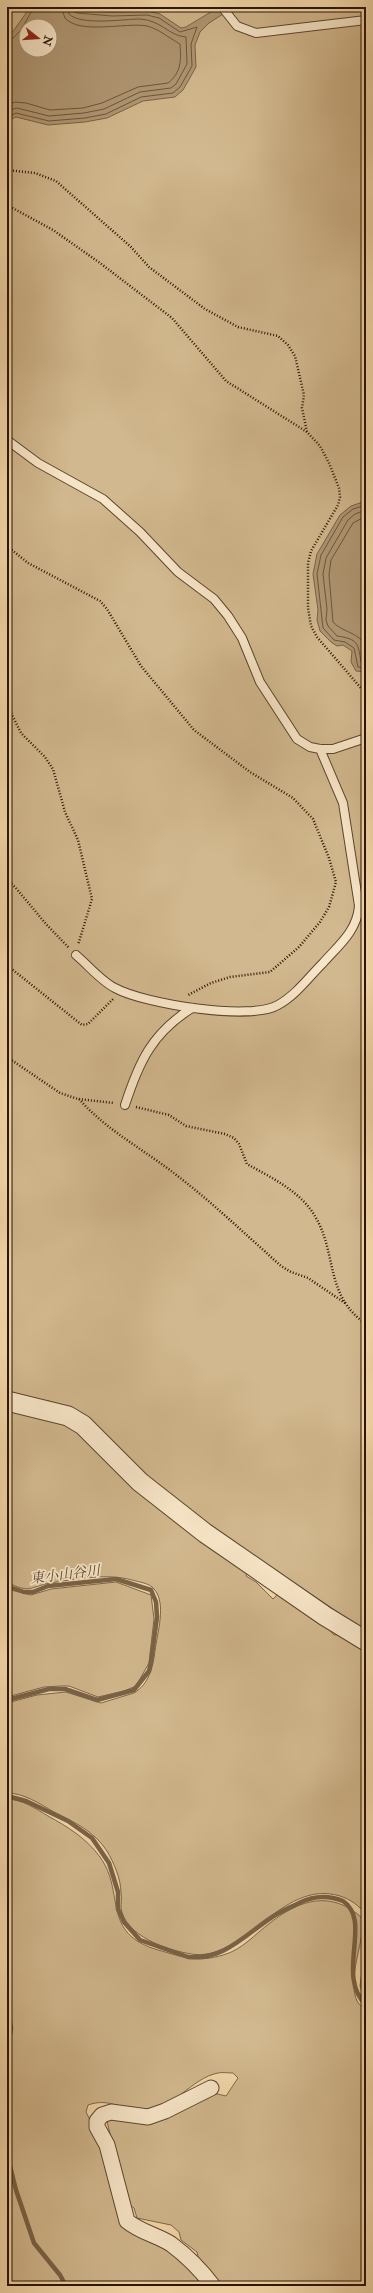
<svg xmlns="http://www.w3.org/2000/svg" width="373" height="2293" font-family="'IM FELL Double Pica','Noto Serif JP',serif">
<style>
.green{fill:#d2b88e;stroke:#7d664a;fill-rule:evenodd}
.water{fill:#af9672;stroke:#796246;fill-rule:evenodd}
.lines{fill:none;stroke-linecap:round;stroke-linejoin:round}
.shore{stroke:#6c563c;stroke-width:1}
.stream{stroke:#796246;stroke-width:4.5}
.service-casing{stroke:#5b462e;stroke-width:10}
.minor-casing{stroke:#5b462e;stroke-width:17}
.tertiary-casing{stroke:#5b462e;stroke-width:21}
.path{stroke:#281505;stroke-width:2.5;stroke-dasharray:1 2;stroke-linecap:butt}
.service{stroke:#f8e6c8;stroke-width:8}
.minor{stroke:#f8e6c8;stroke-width:15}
.tertiary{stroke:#f8e6c8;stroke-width:19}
.labels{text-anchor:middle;stroke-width:3.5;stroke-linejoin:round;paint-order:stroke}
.water-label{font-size:14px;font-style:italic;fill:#5e4931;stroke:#f8e6c8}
</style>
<rect width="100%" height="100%" fill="#f5d9aa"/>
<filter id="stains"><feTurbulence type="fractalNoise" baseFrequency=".005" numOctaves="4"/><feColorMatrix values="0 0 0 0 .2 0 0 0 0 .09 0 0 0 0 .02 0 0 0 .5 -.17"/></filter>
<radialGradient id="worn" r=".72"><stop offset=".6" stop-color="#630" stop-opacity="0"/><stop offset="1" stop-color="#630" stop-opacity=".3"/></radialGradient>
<path class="green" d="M7,7H366V1631L190,1513L70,1409L49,1401L7,1394ZM26,26H50V50H26Z
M7,1408L70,1424L247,1572L246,1576L256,1582L273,1599L278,1594L328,1628L334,1635L342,1634L366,1648V1915C360,1906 350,1899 340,1896C281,1878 245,1963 191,1954C167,1950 125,1936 121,1908C121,1903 122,1898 121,1893C121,1879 114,1863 107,1851C94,1831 74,1822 54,1812C40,1804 24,1793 7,1793V1703L37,1695L66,1692L101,1703L134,1693C149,1684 153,1667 155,1651C157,1634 167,1603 154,1589C150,1583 138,1582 132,1580C106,1573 76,1579 50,1583C30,1587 30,1594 7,1582Z
M116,1582L151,1595L154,1619L149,1663L136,1686L124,1691L98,1697L69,1686H61L44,1687L7,1697V1589L31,1595L51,1589Z
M7,1799C22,1799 36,1809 48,1816C68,1827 86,1838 100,1857C126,1893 100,1933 158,1950C183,1957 197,1963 223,1955C242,1950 255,1934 270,1923C300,1899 332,1890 362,1918C362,1925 363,1932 361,1939C358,1956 344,2001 366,2009V2286H218L200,2265L197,2252L181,2240L179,2232L171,2225L137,2218L134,2208L126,2202L107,2121L213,2093L226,2096L238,2078L233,2073C228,2073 222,2072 218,2073C191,2078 173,2111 142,2111C123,2111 110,2097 88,2105L86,2112L104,2148L121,2218L161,2243L208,2286H7Z
M366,1941V2001L360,1986Z"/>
<path class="water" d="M31,7L112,12L148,11L160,14L181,28L186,27L219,7H234L209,23L200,32L195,45L196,67L183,90L175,97L143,101L107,118L85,122L48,125L16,117L7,121V38C17,28 22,17 31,7ZM26,26H50V50H26Z
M366,501V672L356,671L351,662L352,651L343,645L337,646L331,642L320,631L317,620L318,610L313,574L317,554L340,515L351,506Z"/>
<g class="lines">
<path class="shore" d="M7,41L11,40L21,30L34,7
M7,105L15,102L26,103L50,110L83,108L102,103L138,87L168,83C182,72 181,59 180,44C169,38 159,29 147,26C126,22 80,35 65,18L61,7
M7,111L17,108L49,116L84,113L104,109L140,92L171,88L176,84L187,64L186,37C169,36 161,20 140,19C124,19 81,26 69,14L67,7
M7,117L16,113L49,121L85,118L106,114L141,97L173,93L180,87L192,66L191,44L197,27L180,32L159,18L147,15L112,16L77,13L73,11L72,7
M366,505L353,509L343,517L321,555L317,574L323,628L334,640L345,642L354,648L358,667L366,668
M366,510L355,514L348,520L326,558L323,574L327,609L326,620L328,626L337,636C358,639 358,643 361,662L366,663
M366,516L353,523L331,560L329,575L333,622C343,633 360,632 366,647"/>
<path class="stream" d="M7,1586L24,1592H33L48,1586L116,1579L151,1590L156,1602L157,1617L151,1662L149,1671L134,1690L97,1700L65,1689H49L7,1700
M7,1796L26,1801L68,1821L92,1838L109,1863L118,1892V1909L124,1922L140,1940L188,1957C226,1961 248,1931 277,1914C284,1910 291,1907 299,1903C313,1896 328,1895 343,1901C373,1921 335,1975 366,2005
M7,2009L11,2028L7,2051
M7,2154L16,2190L34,2243L60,2275L66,2286"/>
<g class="service-casing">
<path id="service" d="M222,7L237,26L256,33L366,20
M7,440L38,463L103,499L140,532L178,572L214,599L228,616L242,638L260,682L297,739L310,747L320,749H333L366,738
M76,955C88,965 101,981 115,988C144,1004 251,1021 278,1005C296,995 309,977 323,963C339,945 357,931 359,906L343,803L320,749
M125,1105C139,1062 152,1033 192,1008"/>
</g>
<g class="minor-casing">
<path id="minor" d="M211,2088L165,2111L148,2117L111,2112L102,2115L97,2121V2127L107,2145L127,2221C140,2232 157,2235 171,2244C187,2256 201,2270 213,2286"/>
</g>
<g class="tertiary-casing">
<path id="tertiary" d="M7,1401L68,1416L83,1425L140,1482L205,1533L325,1616L366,1641"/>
</g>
<path class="path" d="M7,170L35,173L56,181L131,247L149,267L205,309L238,327L278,336L288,345L295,356L304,395L302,408L307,432
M7,205L53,230L100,263L172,318L226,381L307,432L320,446L329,463L339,488L340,497L338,505L311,551L308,563V608L311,626L317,637L366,694
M7,546L28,563L100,601L107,609L141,666L194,730L250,772L293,798L313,819L329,858L336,882L329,907L320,922L299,947L270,972L230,977L211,983L188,995
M7,705L21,733L45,757L53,769L65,812L78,840L92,899L78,945
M7,880L15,887L46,924L69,948
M8,966L82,1025L88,1024L113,999
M7,1057L60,1093L78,1099L114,1103
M79,1099C106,1130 143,1149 175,1174C212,1202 246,1235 281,1266L291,1272L308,1278L345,1303
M136,1107L169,1115L186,1126L225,1134L234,1138L239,1144L247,1164C272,1178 302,1192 316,1218C337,1254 325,1296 366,1324"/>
<use href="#service" class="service"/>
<use href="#minor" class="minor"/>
<use href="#tertiary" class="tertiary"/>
</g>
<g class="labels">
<g class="water-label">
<text transform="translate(65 1574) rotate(-7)" y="5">東小山谷川</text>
</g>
</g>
<rect width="373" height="2293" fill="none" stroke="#f5d9aa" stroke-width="24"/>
<rect x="8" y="8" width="357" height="2277" fill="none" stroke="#281505" stroke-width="2"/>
<rect x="12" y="12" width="349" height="2269" fill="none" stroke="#281505"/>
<g transform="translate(38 38) rotate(107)"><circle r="19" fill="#f8e6c8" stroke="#a5927a"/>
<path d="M0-3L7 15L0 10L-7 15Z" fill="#8f2418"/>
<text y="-6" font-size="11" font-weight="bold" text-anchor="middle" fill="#281505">N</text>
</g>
<rect width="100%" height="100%" filter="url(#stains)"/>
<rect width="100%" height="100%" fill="url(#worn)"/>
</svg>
